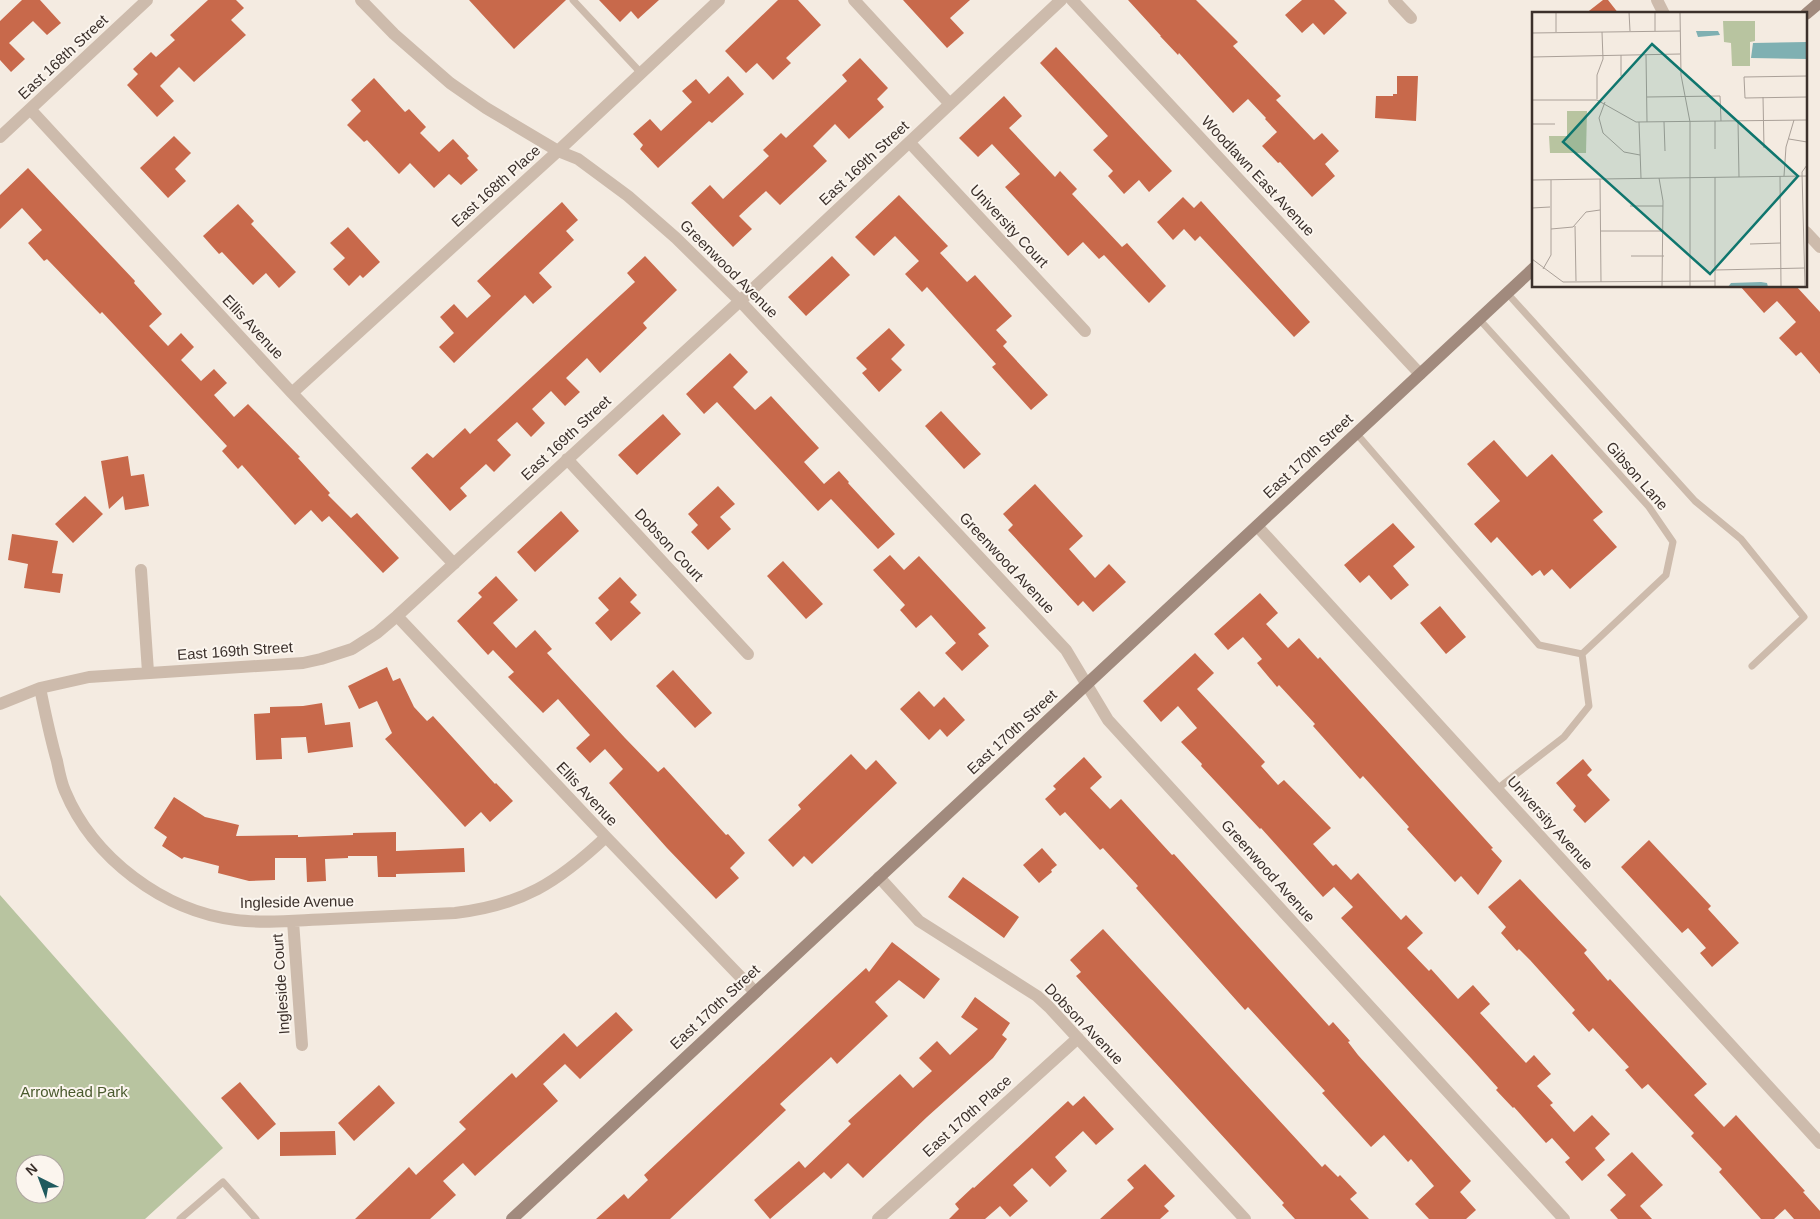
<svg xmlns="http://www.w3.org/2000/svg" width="1820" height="1219" font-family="Arial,sans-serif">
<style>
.green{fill:#b8c4a0;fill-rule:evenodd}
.building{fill:#c8694b}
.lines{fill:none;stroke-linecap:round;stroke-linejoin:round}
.lane{stroke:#cdbbac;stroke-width:7}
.street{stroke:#cdbbac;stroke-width:12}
.secondary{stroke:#a18a7d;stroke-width:12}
.labels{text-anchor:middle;stroke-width:4;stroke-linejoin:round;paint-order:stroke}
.street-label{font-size:15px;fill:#3b302b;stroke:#fbf5ee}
.park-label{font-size:15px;fill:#4a5a2e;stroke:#fbf5ee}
.inset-road{fill:none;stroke:#aaa098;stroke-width:1}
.view{fill:#0f766e;fill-opacity:0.15;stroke:#0f766e;stroke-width:2.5}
.inset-edge{fill:none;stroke:#3b302b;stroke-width:2.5}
</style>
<rect width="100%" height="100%" fill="#f4ebe1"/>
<path class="green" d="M0,895L223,1148L145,1219H0ZM25,1164H55V1194H25Z"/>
<path class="building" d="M22,0H40L61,23L47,35L33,21L9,43L25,59L11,72L0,60V21Z
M208,0H236L244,8L231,20L246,35L194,82L179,67L160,86L174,101L157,117L127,85L138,74L133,69L151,52L156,57L175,40L170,35Z
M469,0H566L514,49Z
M599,0H659L638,19L631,11L620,22Z
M778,0H798L821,25L786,58L791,63L773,80L757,63L746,73L725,51Z
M903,0H970L950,18L964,33L947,48Z
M1128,0H1196L1238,42L1233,46L1281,96L1276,100L1314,140L1322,133L1339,151L1325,164L1335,176L1312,197L1280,162L1278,163L1262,146L1277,132L1265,119L1266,118L1248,99L1233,113L1179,53L1178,55L1160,36H1161Z
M1302,0H1334L1347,13L1324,35L1313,23L1302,33L1285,15Z
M1603,0H1608L1619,14H1585Z
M1056,47L1172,171L1149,192L1139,180L1124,194L1108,176L1113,171L1093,150L1108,136L1040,63Z
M860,58L888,88L877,99L884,107L849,139L835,124L813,146L827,161L780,205L766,191L739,216L752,229L733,247L691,203L710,185L723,199L769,156L763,150L781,133L786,138L847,81L842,75Z
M728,76L744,94L712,123L709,121L658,168L640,149L643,145L633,134L650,119L661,131L692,102L682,91L696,79L709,94Z
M1397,76H1418L1416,121L1375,118L1376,96H1393V94H1397Z
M374,78L405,112L409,109L426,127L420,133L439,152L453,139L469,156L467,158L478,170L461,185L449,174L434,188L410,163L399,174L367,140L364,142L347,125L361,111L351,100Z
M1004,96L1022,116L1009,128L1055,177L1060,171L1077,189L1072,194L1122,247L1127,243L1166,286L1149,303L1104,255L1099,259L1083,242L1068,256L1005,187L1020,174L992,144L978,157L959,138Z
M174,136L191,153L175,169L186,181L168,198L140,168Z
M28,168L135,281L134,283L162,314L149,326L168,346L181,333L194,347L181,360L201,381L214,369L227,383L214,395L234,417L248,404L300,457L298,458L330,493L328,495L351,518L357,513L399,558L383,573L329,516L322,522L311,510L295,525L242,465L238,469L222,451L227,446L146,359L102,312L100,314L47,259L44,261L28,243L42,230L22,208L0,229V195Z
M899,195L948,246L940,253L967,282L975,275L1012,316L996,330L1007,342L1003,346L1048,395L1031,410L992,367L996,364L927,287L922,292L905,274L919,261L895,236L874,256L855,237Z
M1183,197L1194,208L1201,201L1310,322L1294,337L1200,236L1195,241L1184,229L1173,240L1157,222Z
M562,202L578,220L566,231L574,240L539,273L552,287L533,304L525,295L454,363L439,347L454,333L440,317L454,304L467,318L491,296L477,281Z
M238,204L254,221L251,224L296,272L279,288L266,273L253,285L222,252L219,254L203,236Z
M348,227L380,262L363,278L360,275L349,286L333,269L345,258L330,243Z
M645,256L677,290L643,323L647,328L600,373L587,358L566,378L580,392L565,406L551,391L532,409L545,423L531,437L517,422L497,440L511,455L494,472L486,464L460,488L467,496L450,511L411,468L427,453L433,458L465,428L470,434L635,282L627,273Z
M832,256L850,275L806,316L788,297Z
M1740,286H1796L1820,312V374L1801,352L1796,356L1779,338L1796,322L1777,301L1764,313Z
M889,328L905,345L891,359L902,370L879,392L862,373L867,369L856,358Z
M730,353L748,372L733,387L755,410L771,396L819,448L804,462L824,484L839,471L849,482L848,483L895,534L878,549L831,499L818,511L717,402L704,414L686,394Z
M941,411L981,454L964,469L925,426Z
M663,414L681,434L637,475L618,455Z
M1494,440L1527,477L1552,454L1603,512L1593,520L1617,547L1570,589L1552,569L1544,576L1540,570L1532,576L1497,537L1491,543L1474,524L1500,501L1467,464Z
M128,456L131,476L144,474L149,506L125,510L123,496L109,509L101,461Z
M1035,484L1083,536L1069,549L1095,578L1109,564L1126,582L1093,612L1083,601L1078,606L1008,530L1013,525L1003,514Z
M718,486L735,504L720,517L731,529L708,550L691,532L698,525L688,514Z
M85,496L103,514L73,543L55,524Z
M561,511L579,531L535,572L517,552Z
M1393,523L1415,547L1393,566L1409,585L1391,600L1369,575L1360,583L1344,565Z
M12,534L58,541L52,573L63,574L60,593L24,588L28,564L8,560Z
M890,555L904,570L919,556L986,628L978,634L989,646L962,671L945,653L956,643L931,615L916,628L900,610L905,605L873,570Z
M783,561L823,604L806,619L767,576Z
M496,576L518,600L493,623L516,648L535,630L552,649L547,653L625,738L658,772L664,767L726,835L728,834L745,853L730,868L739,878L716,899L667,848L609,783L623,769L605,749L590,763L576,748L590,735L558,699L543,713L508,677L514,672L493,650L488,655L457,621L482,597L478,593Z
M620,577L637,595L630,602L641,613L611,641L595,623L609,610L598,598Z
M1260,593L1278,613L1266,624L1288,648L1299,638L1318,659L1320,657L1493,848L1491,849L1502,861L1478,895L1461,876L1455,882L1407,829L1409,827L1363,776L1360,779L1313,726L1315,724L1279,685L1277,687L1257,663L1262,659L1243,637L1228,650L1214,634Z
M1440,606L1466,637L1446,654L1420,623Z
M1195,653L1214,673L1197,689L1265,762L1261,766L1278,785L1284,780L1331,828L1313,844L1333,866L1336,864L1351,880L1358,873L1401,920L1406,915L1423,933L1407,948L1429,971L1431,969L1458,999L1473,985L1490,1004L1480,1013L1526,1063L1534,1055L1551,1074L1537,1086L1553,1103L1550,1105L1574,1132L1592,1115L1610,1134L1595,1148L1605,1160L1582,1181L1565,1162L1570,1158L1552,1138L1546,1143L1514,1107L1513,1108L1496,1090L1498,1088L1471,1058L1341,918L1353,907L1334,887L1323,897L1261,828L1260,829L1201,766L1202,764L1181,742L1197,728L1178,706L1161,722L1143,701Z
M387,667L393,681L400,678L414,707L427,721L433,716L495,784L496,783L513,801L490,822L481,812L465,827L385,739L392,733L377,701L359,709L348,686Z
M673,670L712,713L695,728L656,686Z
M919,691L934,707L944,697L965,720L947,737L940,729L929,740L900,709Z
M322,703L325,725L350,722L353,747L308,753L306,737L281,738L282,759L256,760L254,714L270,713V707L303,706Z
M851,754L866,770L876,760L897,783L812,864L804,856L793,867L768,840L801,809L798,805Z
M1084,757L1102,777L1090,788L1110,809L1121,799L1172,855L1174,854L1329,1026L1333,1022L1350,1041L1348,1042L1358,1055L1471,1181L1460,1192L1476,1210L1466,1219H1429L1415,1204L1434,1186L1411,1159L1408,1162L1384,1135L1371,1147L1322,1093L1325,1091L1248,1007L1245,1010L1136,888L1138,886L1103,848L1100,850L1065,812L1060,816L1045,799L1056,789L1053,786Z
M1583,759L1592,770L1587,775L1610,800L1585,823L1573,810L1576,806L1556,783Z
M174,797L205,817L239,825L236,836L298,835V837L353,835V833L396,832V851L464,848L465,872L396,874V877H378L377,856H348V858L325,859L326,881L307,882L306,858H275V880L249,881L218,873L219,866L184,857L182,859L162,846L167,837L154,828Z
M1649,840L1711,906L1708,909L1739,943L1712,967L1700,953L1706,948L1688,928L1682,933L1621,867Z
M1042,848L1057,865L1051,870L1052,872L1039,883L1023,865Z
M963,877L1019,917L1004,938L948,897Z
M1520,879L1587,950L1584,953L1608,981L1610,979L1707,1084L1694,1095L1724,1127L1736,1115L1805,1191L1803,1192L1820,1211V1219H1794L1785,1209L1774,1219H1761L1719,1172L1722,1169L1691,1136L1694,1133L1648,1084L1642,1089L1625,1070L1629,1067L1593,1028L1589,1032L1572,1013L1575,1010L1530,960L1519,949L1517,951L1501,933L1506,927L1488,907Z
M1103,929L1322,1167L1325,1164L1338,1177L1340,1175L1357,1193L1350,1199L1369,1219H1295L1282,1205L1284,1203L1076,976L1081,972L1070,960Z
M892,942L940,979L924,999L899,980L875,1002L888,1016L837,1064L831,1057L780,1104L786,1110L670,1219H596L624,1194L628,1199L648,1180L644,1175L866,968L869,972Z
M975,997L1010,1023L1002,1035L1007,1039L993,1058L927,1117L863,1178L848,1163L831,1179L824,1172L770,1219L754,1200L799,1161L805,1168L851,1124L848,1121L900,1074L913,1088L932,1071L919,1058L937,1041L950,1055L978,1029L961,1017Z
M616,1012L633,1030L580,1079L565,1064L543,1084L558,1101L475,1176L463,1163L443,1181L456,1195L430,1219H355L409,1167L416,1175L466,1129L459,1122L512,1073L516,1078L564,1033L577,1047Z
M240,1082L276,1124L258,1140L221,1098Z
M379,1085L395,1103L354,1141L338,1123Z
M1084,1096L1114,1129L1096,1145L1083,1131L1055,1157L1067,1171L1050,1187L1032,1168L1013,1185L1028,1201L1010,1217L1000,1206L985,1219H949L959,1209L955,1204L973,1187L974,1188L1068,1101L1073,1106Z
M335,1131L336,1155L280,1156V1132Z
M1632,1152L1663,1185L1640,1206L1652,1219H1618L1610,1210L1626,1195L1607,1175Z
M1145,1164L1175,1196L1164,1206L1169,1211L1160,1219H1100L1134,1188L1127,1180Z"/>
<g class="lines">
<path class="lane" d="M573,0L641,73
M1507,293L1695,501L1741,539L1804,617L1752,666
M1356,433L1539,645L1582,654L1666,575L1673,542L1649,507L1479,319
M1497,789L1564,737L1589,706L1582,654
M180,1219L223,1182L256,1219"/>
<path class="street" d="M361,0L394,34L450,83L486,108L558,151L578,159L628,196L676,238L740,301L1066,650L1108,720L1564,1219
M854,0L950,104
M1072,0L1420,374
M1394,0L1411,18
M1657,0L1664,14
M30,109L292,393L454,564
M0,137L147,0
M910,143L1085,331
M1806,232L1820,247
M292,393L558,151L719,0
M567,459L748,654
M1257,526L1820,1143
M141,570L148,672
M397,616L606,837L755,992
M40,688C45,712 50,737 57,761C59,771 61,782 65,791C93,858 163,911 236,920C266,924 299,920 330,919C372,917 413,915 455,913C522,905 557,883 606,837
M0,704L40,688L89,677L303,663L321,659L352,649L377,633L397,616L740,301L1061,0
M879,877L919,921L1037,996L1049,1007L1245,1219
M293,921L302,1045
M878,1219L1078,1038"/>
<path class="secondary" d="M1806,14L1820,2
M512,1219L1534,268"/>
</g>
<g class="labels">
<g class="street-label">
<text transform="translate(63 57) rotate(-43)" y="5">East 168th Street</text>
<text transform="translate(864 163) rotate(-43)" y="5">East 169th Street</text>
<text transform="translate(1258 176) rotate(47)" y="5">Woodlawn East Avenue</text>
<text transform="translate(496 186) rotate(-42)" y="5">East 168th Place</text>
<text transform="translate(1009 226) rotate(47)" y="5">University Court</text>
<text transform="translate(729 269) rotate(45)" y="5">Greenwood Avenue</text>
<text transform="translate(253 327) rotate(47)" y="5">Ellis Avenue</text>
<text transform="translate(566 438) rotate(-43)" y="5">East 169th Street</text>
<text transform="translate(1308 456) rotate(-43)" y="5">East 170th Street</text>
<text transform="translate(1637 476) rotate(49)" y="5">Gibson Lane</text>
<text transform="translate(669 545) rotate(47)" y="5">Dobson Court</text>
<text transform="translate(1007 563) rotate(47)" y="5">Greenwood Avenue</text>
<text transform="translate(235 651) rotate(-4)" y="5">East 169th Street</text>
<text transform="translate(1012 732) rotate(-43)" y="5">East 170th Street</text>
<text transform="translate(587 794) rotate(47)" y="5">Ellis Avenue</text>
<text transform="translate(1550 823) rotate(48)" y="5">University Avenue</text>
<text transform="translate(1268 871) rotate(48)" y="5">Greenwood Avenue</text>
<text transform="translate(297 902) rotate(-1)" y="5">Ingleside Avenue</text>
<text transform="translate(281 984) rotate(-94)" y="5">Ingleside Court</text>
<text transform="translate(715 1007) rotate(-43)" y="5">East 170th Street</text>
<text transform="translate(1084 1024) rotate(46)" y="5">Dobson Avenue</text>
<text transform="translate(967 1116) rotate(-42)" y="5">East 170th Place</text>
</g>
<g class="park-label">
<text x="74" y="1097">Arrowhead Park</text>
</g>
</g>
<g transform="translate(1532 12)">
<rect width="275" height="275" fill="#f4ebe1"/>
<path d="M191,9H223V29L218,30V54H200L199,31L192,30ZM35,99H55L54,141H18L17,124H35Z" fill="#b8c4a0"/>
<path d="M164,19H186L188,23L166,25ZM275,30V47L219,46L221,31ZM229,270L235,271L236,275H196L199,271Z" fill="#7fb0b2"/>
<path class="inset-road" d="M97,0L98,19M123,0V19M148,0L149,63L158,110V275M24,20V0M0,21L148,19M89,43V64M114,43L115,110M0,45L148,42M275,64L212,65L213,86L275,85M115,85L188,84L189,109M231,85L232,136M65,87V63L71,47L70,20M0,88H65L104,110L275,108M73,90L67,106L71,121L92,140L108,143M183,109V137M206,109L207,165M107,110L109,166M132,110L133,139M0,112H23M257,127L275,130M248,164L249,275M252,164L254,135L262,108M183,165V275M127,166L131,189L130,275M68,167L69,270M0,168L275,164M98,194H131M0,196L18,195M43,214L44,269M19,217L41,215L54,200L68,198M69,219H132M218,232L249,231M99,244H132M0,247L31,270L183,269M11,257L19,243V168M183,258L273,256M273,275L270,160L275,153"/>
<path class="view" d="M120,32L266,164L178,262L31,130Z"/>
<rect width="275" height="275" class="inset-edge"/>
</g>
<g transform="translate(40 1179) rotate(318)"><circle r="24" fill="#fbf5ee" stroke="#aea6a0"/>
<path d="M0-4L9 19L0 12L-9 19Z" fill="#1f5a5e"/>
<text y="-8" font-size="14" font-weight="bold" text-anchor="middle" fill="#3b302b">N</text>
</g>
</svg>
